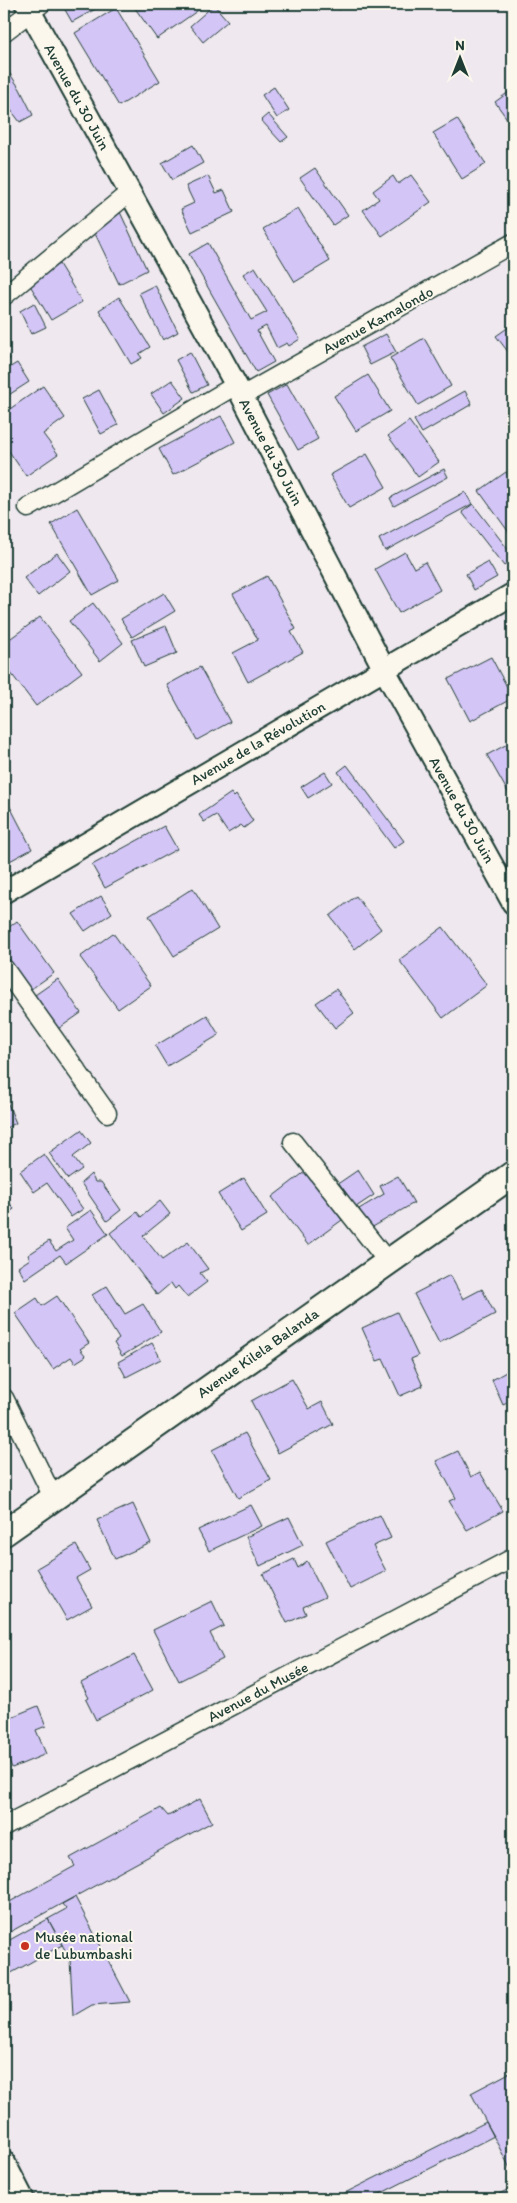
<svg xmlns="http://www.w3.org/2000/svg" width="517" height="2203" font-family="Itim,sans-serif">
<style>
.building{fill:#d4c5f7;stroke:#1f3d34}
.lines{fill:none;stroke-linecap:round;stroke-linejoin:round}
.minor-casing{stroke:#1f3d34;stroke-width:21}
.tertiary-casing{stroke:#1f3d34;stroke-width:25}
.secondary-casing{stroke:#1f3d34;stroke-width:29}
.minor{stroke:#fbf7ec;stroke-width:18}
.tertiary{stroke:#fbf7ec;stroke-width:21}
.secondary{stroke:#fbf7ec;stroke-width:25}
.poi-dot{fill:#c8321e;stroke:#fbf7ec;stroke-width:2}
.labels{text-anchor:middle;stroke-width:4;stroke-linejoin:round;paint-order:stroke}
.street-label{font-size:15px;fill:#1f3d34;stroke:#fbf7ec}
.poi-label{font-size:15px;fill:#1f3d34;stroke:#fbf7ec;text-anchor:start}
</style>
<rect width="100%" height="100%" fill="#efe8ef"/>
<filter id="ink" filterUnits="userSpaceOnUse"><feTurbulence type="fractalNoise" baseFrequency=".02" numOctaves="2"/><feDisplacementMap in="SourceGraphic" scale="10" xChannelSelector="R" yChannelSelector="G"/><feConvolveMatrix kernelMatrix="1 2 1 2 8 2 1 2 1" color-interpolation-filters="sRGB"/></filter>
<g filter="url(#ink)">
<path class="building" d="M71,4H97L99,7L72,22L64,8Z
M132,4H207L157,39Z
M335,4H348L339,10Z
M214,5L228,21L203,42L190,26Z
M116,8L160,81L119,106L75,33Z
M4,65L20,89L33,115L20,122L4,101Z
M274,87L289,110L277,118L262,95Z
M513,89V127L495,102Z
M268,114L288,137L281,142L261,120Z
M457,119L486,164L462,179L433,133Z
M193,145L203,163L172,180L162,163Z
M315,168L348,215L333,225L300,178Z
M411,175L431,202L382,236L363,210L379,199L373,191L393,176L398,184Z
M208,176L216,193L224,190L234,212L192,232L181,209L194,203L186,186Z
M298,208L330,261L295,282L263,229Z
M120,212L147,270L119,284L91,225Z
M208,243L251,320L267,312L243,274L255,267L300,339L289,346L287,343L277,348L266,326L257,331L274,362L256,372L189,254Z
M59,264L82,302L51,320L28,282Z
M155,285L178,332L163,340L139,293Z
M119,297L150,347L139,354L142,358L131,364L99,310Z
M34,303L46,327L31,334L20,311Z
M513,324V356L512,357L496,336Z
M386,334L396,352L370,365L361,347Z
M424,338L451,386L418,405L390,358Z
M4,347L10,359L4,363Z
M190,352L207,385L193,392L176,360Z
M17,363L29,382L4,398V371Z
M368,375L390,411L356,431L334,396Z
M172,380L185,398L164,413L151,394Z
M287,384L318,439L298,450L267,395Z
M43,386L65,418L43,434L58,454L26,476L4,444V413Z
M99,390L118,425L101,434L82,399Z
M465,391L472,404L422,433L414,420Z
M221,416L235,442L173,475L159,449Z
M409,421L439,462L418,477L388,436Z
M367,454L386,487L349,508L330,475Z
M444,469L448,477L394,506L390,498Z
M506,472L513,482V538L479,491Z
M465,492L472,504L385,551L379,539Z
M473,504L513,556V559L504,566L462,512Z
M77,508L119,580L92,595L51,524Z
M405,552L414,568L425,562L440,590L399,613L375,569Z
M57,553L70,571L38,596L24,578Z
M488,562L497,577L474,590L466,574Z
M267,576L296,629L291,632L303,652L248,682L233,653L258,640L233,594Z
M164,593L175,611L132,637L121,619Z
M93,603L123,643L100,661L69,621Z
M40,617L82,672L36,706L4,664V643Z
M166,626L177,653L144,667L132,640Z
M491,657L513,698L470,721L448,679Z
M200,667L230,722L197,740L167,685Z
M513,741V791L509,794L487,755Z
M347,765L404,841L394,848L338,772Z
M325,772L332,783L308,798L301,787Z
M231,793L234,797L236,795L253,821L244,828L241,825L228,833L216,815L204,822L199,815Z
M4,795L32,849L4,864Z
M164,826L177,849L105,888L92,865Z
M193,888L218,929L174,956L149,916Z
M101,896L112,913L85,931L73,914Z
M356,896L381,929L355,949L330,916Z
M17,921L54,973L27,992L4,959V931Z
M443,927L487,985L443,1018L399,960Z
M113,933L151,986L118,1009L80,957Z
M58,979L81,1013L58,1029L35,995Z
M336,989L354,1013L335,1028L316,1003Z
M207,1015L219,1035L167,1066L155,1046Z
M4,1097H5L16,1123L4,1129Z
M81,1130L91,1143L73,1157L82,1169L68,1179L49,1153Z
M44,1154L83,1209L71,1217L47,1183L34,1192L20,1171Z
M358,1170L374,1195L356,1207L339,1183Z
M306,1171L342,1220L308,1245L272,1197Z
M91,1174L95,1182H101L121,1210L107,1221L81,1183Z
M398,1176L414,1203L371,1228L359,1209L384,1194L380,1186Z
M244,1178L267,1215L241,1231L218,1194Z
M4,1195L14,1209L4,1216Z
M160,1201L170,1214L143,1236L162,1260L188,1242L208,1269L200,1273L207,1282L187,1297L178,1286L175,1289L171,1283L157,1295L110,1233L137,1212L141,1217Z
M91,1210L108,1234L66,1263L60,1255L25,1279L18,1267L30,1259L28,1255L49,1241L56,1251L73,1240L65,1228Z
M450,1275L463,1299L482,1289L495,1314L439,1343L414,1294Z
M107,1286L125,1314L143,1304L161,1332L122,1356L114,1343L119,1339L92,1295Z
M57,1296L89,1343L80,1349L86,1356L75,1363L71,1357L53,1369L15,1313L37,1298L42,1306Z
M397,1312L418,1356L411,1359L423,1386L400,1396L383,1359L377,1361L362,1328Z
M152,1343L161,1359L126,1377L118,1362Z
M513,1368V1400L503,1405L492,1380Z
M292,1379L309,1409L322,1402L333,1424L278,1453L251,1401Z
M245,1433L271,1480L238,1498L212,1450Z
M513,1447V1466L505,1451Z
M458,1451L471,1477L480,1472L503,1511L467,1530L449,1501L456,1498L436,1461Z
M133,1504L151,1543L115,1559L97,1520Z
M251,1505L262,1526L209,1551L198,1530Z
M380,1515L391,1538L373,1546L386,1571L350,1589L326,1541Z
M289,1517L303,1545L260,1566L246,1537Z
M76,1545L90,1570L76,1578L92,1606L67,1620L37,1568Z
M294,1559L298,1568L307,1561L325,1597L303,1607L306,1614L287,1623L263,1574Z
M212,1601L224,1626L210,1633L223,1659L179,1681L153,1630Z
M134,1655L153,1690L96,1720L86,1700L89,1698L81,1683Z
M38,1706L46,1726L36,1730L46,1754L12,1768L4,1747V1720Z
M200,1799L212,1822L8,1933L4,1925V1905L75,1866L70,1858L161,1808L168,1816Z
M75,1897L130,2002L92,2005L73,2016L70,1959L48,1919L66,1909L62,1904Z
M48,1919L62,1945L4,1977V1943Z
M513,2071V2174L471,2093Z
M486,2122L494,2136L370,2199H333Z
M513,2187V2199H489Z"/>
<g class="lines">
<g class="minor-casing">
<path id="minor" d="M4,32L41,4
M4,296L130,192
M242,396L513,243
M28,508L236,385
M4,968L107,1113
M293,1142L388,1262
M4,1398L53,1497
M4,1826L513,1558"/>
</g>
<g class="tertiary-casing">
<path id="tertiary" d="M26,4L242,396L384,669L513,903
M4,892L513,594
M4,2162L23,2199"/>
</g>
<g class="secondary-casing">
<path id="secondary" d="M4,1533L513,1174"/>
</g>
<use href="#minor" class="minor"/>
<use href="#tertiary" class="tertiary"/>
<use href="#secondary" class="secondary"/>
</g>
</g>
<circle class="poi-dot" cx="25" cy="1946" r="5"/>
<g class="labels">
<g class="street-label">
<text transform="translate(77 97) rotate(61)" y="5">Avenue du 30 Juin</text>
<text transform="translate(378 320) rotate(-29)" y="5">Avenue Kamalondo</text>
<text transform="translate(271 452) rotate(62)" y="5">Avenue du 30 Juin</text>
<text transform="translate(258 743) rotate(-30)" y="5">Avenue de la Révolution</text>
<text transform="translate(462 810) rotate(61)" y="5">Avenue du 30 Juin</text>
<text transform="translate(258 1353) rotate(-35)" y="5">Avenue Kilela Balanda</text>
<text transform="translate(258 1692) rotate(-28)" y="5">Avenue du Musée</text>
</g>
<g class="poi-label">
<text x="35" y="1942">Musée national<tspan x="35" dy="17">de Lubumbashi</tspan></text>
</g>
</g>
<rect width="517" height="2203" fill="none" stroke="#fbf7ec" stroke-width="20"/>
<rect x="10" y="10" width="497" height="2183" fill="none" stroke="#1f3d34" stroke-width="2" filter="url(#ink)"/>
<g transform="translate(460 58)" stroke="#fbf7ec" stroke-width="4" paint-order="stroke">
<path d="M0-4L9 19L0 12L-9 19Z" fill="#1f3d34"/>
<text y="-8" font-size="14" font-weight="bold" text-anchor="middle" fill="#1f3d34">N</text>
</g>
</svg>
